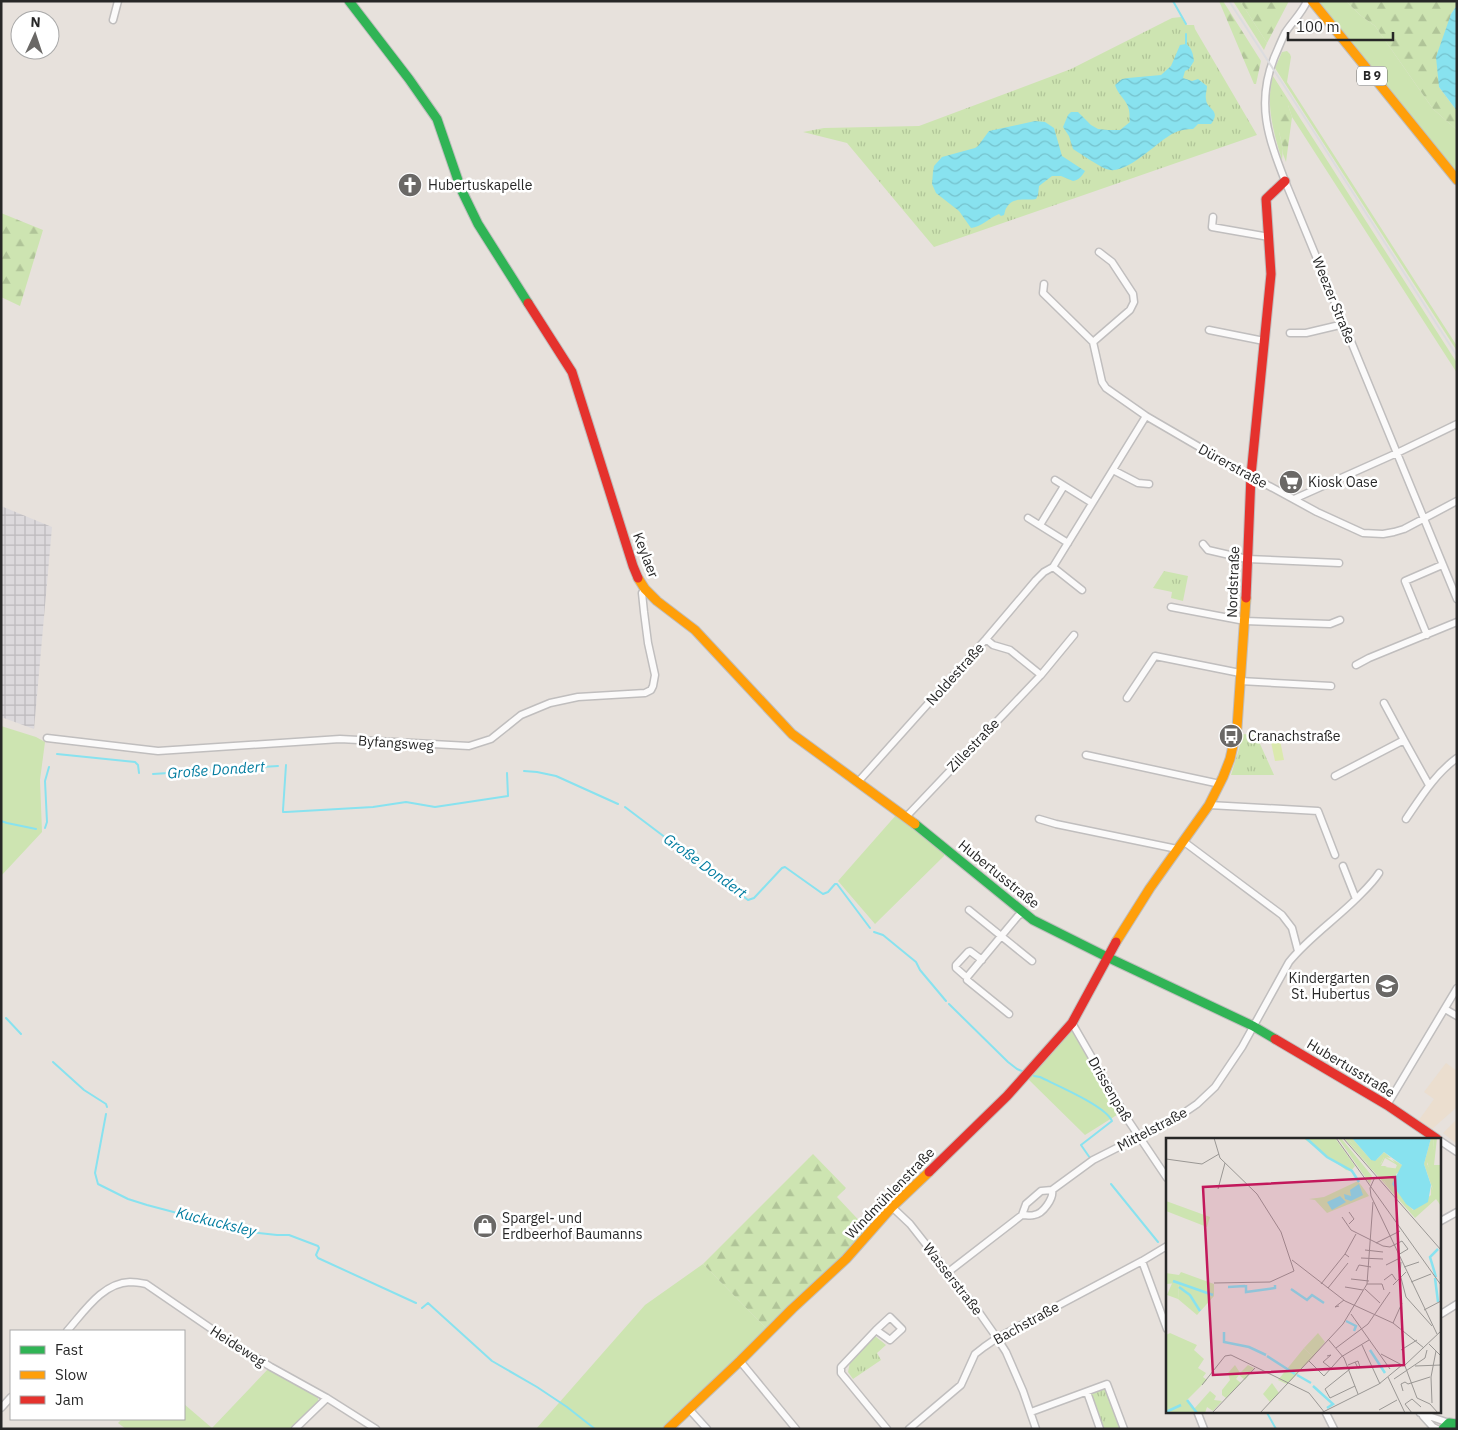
<svg xmlns="http://www.w3.org/2000/svg" width="1458" height="1430" font-family="'IBM Plex Sans',sans-serif">
<style>
.industrial{fill:url(#industrial-grid)}
.education{fill:#ebdecf}
.grass{fill:#cde4b1}
.forest{fill:url(#forest-firs)}
.park{fill:url(#park-tufts)}
.pitch{fill:#dbe9ae}
.water{fill:url(#water-waves)}
.lines{fill:none;stroke-linecap:round;stroke-linejoin:round}
.stream{stroke:#88e2ef;stroke-width:2}
.street-casing{stroke:#c0bebe;stroke-width:9}
.fast-casing{stroke:#c0bebe;stroke-width:11}
.slow-casing{stroke:#c0bebe;stroke-width:11}
.jam-casing{stroke:#c0bebe;stroke-width:11}
.street{stroke:#fbfafa;stroke-width:6}
.fast{stroke:#30b455;stroke-width:9}
.slow{stroke:#ff9f0a;stroke-width:9}
.jam{stroke:#e5322d;stroke-width:9}
.rail{stroke:#dcdcde;stroke-width:2}
.labels{text-anchor:middle;stroke-width:5;stroke-linejoin:round;paint-order:stroke}
.shield{fill:#fff;stroke:#686868;stroke-width:1}
.shield-label{font-size:12px;font-weight:bold;fill:#272727}
.poi-label{font-size:14px;fill:#272727;stroke:#fff;text-anchor:start}
.street-label{font-size:14px;fill:#272727;stroke:#fff}
.water-label{font-size:15px;font-style:italic;fill:#037da0;stroke:#fff}
.inset-river{fill:none;stroke:#88e2ef;stroke-width:2.5}
.inset-road{fill:none;stroke:#9a9794;stroke-width:1}
.view{fill:#c2185b;fill-opacity:0.15;stroke:#c2185b;stroke-width:2.5}
.inset-edge{fill:none;stroke:#272727;stroke-width:2.5}
</style>
<defs>
<pattern id="industrial-grid" width="8" height="8" patternUnits="userSpaceOnUse" patternTransform="scale(1.25)"><rect width="8" height="8" fill="#dcd9dc"/><path d="M0 4h8M4 0v8" fill="none" stroke="#bdbabd"/></pattern>
<pattern id="forest-firs" width="22" height="20" patternUnits="userSpaceOnUse" patternTransform="scale(1.25)"><rect width="22" height="20" fill="#cde4b1"/><path d="M5 1l3.5 6h-7zM16 11l3.5 6h-7z" fill="#b0c498"/></pattern>
<pattern id="park-tufts" width="24" height="20" patternUnits="userSpaceOnUse" patternTransform="scale(1.25)"><rect width="24" height="20" fill="#cde4b1"/><path d="M3 7l-1-3M5 7V3M7 7l1-3M15 17l-1-3M17 17v-4M19 17l1-3" fill="none" stroke="#b0c498"/></pattern>
<pattern id="water-waves" width="16" height="10" patternUnits="userSpaceOnUse" patternTransform="scale(1.25)"><rect width="16" height="10" fill="#88e2ef"/><path d="M0 5q4-4 8 0t8 0" fill="none" stroke="#75c2cd"/></pattern>
</defs>
<rect width="100%" height="100%" fill="#e7e1dc"/>
<path class="industrial" d="M1,506L52,527L34,729L1,717Z"/>
<path class="education" d="M1446,1063L1457,1071V1107L1432,1129L1419,1120L1434,1099L1424,1092Z
M1457,1119V1144L1443,1133Z"/>
<path class="grass" d="M1233,1H1240L1267,43L1264,50Z
M1318,1H1346L1360,15L1375,26L1433,109L1457,130V173Z
M1287,51L1290,54L1291,57L1287,82L1457,346V351L1275,68L1282,52Z
M1273,76L1457,363V373L1292,117L1288,105L1279,132L1283,148L1282,160C1274,134 1265,104 1273,76Z
M1,726L36,737L45,742L40,780L42,832L1,876Z
M897,814L944,853V856L875,924L838,881Z
M1072,1028L1120,1113L1085,1135L1028,1079Z
M703,1264L769,1331L669,1429H536L645,1305Z
M269,1368L318,1398V1402L292,1429H126L118,1423L122,1419H184V1404L212,1428Z"/>
<path class="forest" d="M1219,1H1223L1261,61L1256,84H1254Z
M1240,1H1289L1267,43Z
M1346,1H1457V5L1451,14L1439,87L1457,111V130L1433,109L1375,26L1360,15Z
M1276,86L1288,105L1292,117L1286,162L1283,154V148L1279,132L1276,116Z
M1,213L43,230L20,306L1,297Z
M813,1154L846,1188L837,1197L867,1229L846,1259L769,1331L703,1264Z"/>
<path class="park" d="M1181,17L1186,25H1194L1195,29L1257,135L934,247L847,143L803,132L824,128L919,126L1071,69L1172,18Z
M1164,571L1188,576L1183,601L1171,598L1172,592L1153,588Z
M1242,734L1256,735L1274,775H1231L1239,749Z
M875,1336L886,1345L877,1353L881,1360L853,1379L848,1372L850,1362Z
M1106,1388L1121,1427L1117,1429H1104L1091,1394Z"/>
<path class="pitch" d="M1280,740L1284,760L1275,761L1271,742Z"/>
<path class="water" d="M1457,5V111L1439,87L1436,57L1451,14Z
M1186,44C1192,48 1193,54 1194,61L1189,69L1185,71L1183,78L1192,81L1198,79L1207,86C1207,90 1205,95 1206,99C1206,110 1222,109 1211,124H1198L1193,129C1186,129 1180,130 1174,133C1157,141 1126,177 1106,169C1095,164 1083,155 1073,149L1069,136L1063,127L1068,115L1071,112H1078L1091,125L1098,129L1108,130H1120L1130,122C1129,119 1130,114 1129,110C1127,100 1118,95 1115,85L1122,79L1128,78L1161,75L1171,66L1180,45Z
M1035,121L1045,122L1054,128L1062,156L1085,171C1082,176 1079,180 1073,181L1061,176H1052L1039,186L1038,195L1036,199C1027,201 1013,196 1007,207C1005,209 1005,212 1004,215L1001,216L999,214C989,218 981,227 971,228L959,211L936,193L932,184L933,172L934,166L942,157L975,148L978,146L989,131Z"/>
<g class="lines">
<path class="stream" d="M1173,1L1186,24
M1186,44V34
M57,754L135,762L138,765L139,773
M286,765L283,810V812H286L373,807L406,802L435,807L508,796L507,773
M524,771L537,772L556,776L618,804
M153,774L278,766
M625,807L748,900L754,898L782,868L785,867L823,894L828,892L835,884H837L870,928
M1,821L7,823L36,829
M45,828L47,822L45,781L49,767
M874,932L883,935L916,962L920,970L946,1001
M949,1004L1008,1062L1017,1069L1024,1072
M6,1018L21,1034
M53,1062L84,1090L106,1104L107,1107
M1034,1076L1040,1077C1056,1085 1106,1106 1112,1121L1081,1145L1090,1158
M106,1114L95,1173L98,1184L128,1199L147,1205L249,1232L277,1235H289L318,1246L319,1248L316,1255L318,1258L416,1303
M1111,1184L1158,1242
M422,1308L428,1303L492,1361L537,1387L567,1407L595,1429
M1266,1411L1276,1429"/>
<g class="street-casing">
<path id="street" d="M1307,1C1302,13 1292,22 1285,33C1281,41 1278,49 1274,58C1256,104 1268,137 1285,181L1457,599
M113,20L118,1
M1213,217L1212,227L1269,237
M1044,284L1043,293L1093,342L1102,382L1106,388L1146,416L1225,462L1317,512L1363,533L1383,534L1394,532L1404,529L1457,501
M1209,330L1264,341
M1290,333H1306L1344,324
M1093,342L1130,310L1134,302L1133,294L1112,262L1099,252
M1113,470L1138,483L1149,484
M1055,480L1092,503
M1294,499L1397,453L1457,424
M1028,518L1068,543
M1040,525L1064,486
M1203,544L1208,550L1247,559L1339,563
M1082,590L1053,567L1146,416
M1171,607L1245,621L1330,624L1340,620
M1427,635L1405,581L1442,565
M986,639L993,645L1010,650L1041,675
M1356,665L1369,658L1457,622
M1240,681L1331,686
M1127,698L1155,656L1240,673
M1384,703L1404,740
M47,738L158,751L340,739L469,746L491,739L521,715L550,703L578,697L645,693L651,690L653,686L655,675L648,643L644,612L642,593L645,589
M1086,755L1220,784
M1335,776L1404,740L1429,785
M858,782L986,639L1036,580L1044,572L1053,567
M1209,805L1318,811L1335,855
M906,817L1041,675L1074,635
M1039,819L1056,824L1177,849
M1406,819C1421,797 1435,774 1457,758
M1183,841L1282,915L1292,928L1298,951
M1343,866L1356,899
M969,910L1032,961
M982,960L970,951L968,952L956,965V968L965,976H968L1018,916L1024,912
M967,976V980L1009,1014
M1445,1009L1457,1016
M1072,1023L1128,1120L1167,1178
M1387,1105L1457,988
M1439,1140L1457,1152
M892,1207L910,1224L976,1308L997,1338L1006,1352L1023,1391L1036,1429
M1022,1215C1026,1215 1031,1216 1034,1215C1043,1214 1054,1198 1052,1190
M1439,1222L1457,1212
M1142,1261L1167,1329
M947,1273L1022,1215L1026,1204L1041,1191L1052,1190L1093,1160L1178,1117L1197,1104L1215,1087L1242,1047L1289,962C1309,937 1338,918 1361,894C1367,888 1374,881 1379,873
M1441,1314L1457,1304
M876,1330L890,1317L902,1329L890,1340L876,1330L841,1367V1373L887,1429
M67,1331C84,1312 102,1283 130,1282C135,1282 141,1283 146,1284L235,1345L271,1367L327,1398L376,1429
M740,1361L796,1429
M1087,1392L1100,1429
M1,1408L11,1397
M689,1409L707,1429
M1197,1411L1204,1429
M1325,1411L1334,1429
M1031,1412L1107,1384L1124,1429
M1420,1413L1449,1423
M1423,1416L1433,1427L1437,1429
M295,1429L327,1398
M909,1429L961,1385L975,1354L984,1347L997,1338L1142,1261L1167,1246"/>
</g>
<g class="fast-casing">
<path id="fast" d="M349,1L409,79L437,119L461,189L478,224L528,303
M915,824L1033,920L1107,957L1253,1026L1275,1039
M1443,1429L1449,1423L1457,1424"/>
</g>
<g class="slow-casing">
<path id="slow" d="M1312,1L1457,180
M638,578L645,589L657,601L695,630L792,734L915,824
M1116,942L1150,888L1209,805L1223,777L1230,759L1237,728L1246,598
M668,1429L740,1361L792,1309L846,1259L892,1207L929,1172"/>
</g>
<g class="jam-casing">
<path id="jam" d="M528,303L572,372L633,566L638,578
M1246,598L1251,475L1271,274L1266,199L1285,181
M1275,1039L1387,1105L1437,1139
M929,1172L1007,1096L1072,1023L1116,942"/>
</g>
<use href="#street" class="street"/>
<use href="#fast" class="fast"/>
<use href="#slow" class="slow"/>
<use href="#jam" class="jam"/>
<path class="rail" d="M1229,1L1320,141L1457,356"/>
</g>
<defs>
<g id="church-disc" transform="scale(1.25)"><circle r="9.5" fill="#6a6866" stroke="#fff"/><path d="M-1.2-6h2.4v3.5h3.3v2.4h-3.3V6h-2.4V-.1h-3.3v-2.4h3.3Z" fill="#fff"/></g>
<g id="supermarket-disc" transform="scale(1.25)"><circle r="9.5" fill="#6a6866" stroke="#fff"/><path d="M-6-5.5h2.5l.6 2H6L4.5 2H-2.5L-4.4-4H-6ZM-1.5 3.2a1.3 1.3 0 1 0 .1 0ZM3 3.2a1.3 1.3 0 1 0 .1 0Z" fill="#fff"/></g>
<g id="bus-disc" transform="scale(1.25)"><circle r="9.5" fill="#6a6866" stroke="#fff"/><path d="M-5-6H5V4H4V6H2V4H-2V6H-4V4H-5ZM-3.5-4V0h7V-4ZM-3.5 1.2v1.5H-2V1.2ZM2 1.2v1.5H3.5V1.2Z" fill="#fff"/></g>
<g id="school-disc" transform="scale(1.25)"><circle r="9.5" fill="#6a6866" stroke="#fff"/><path d="M0-5L7-2L0 1L-7-2ZM-4 1L0 2.5L4 1V4Q0 6-4 4Z" fill="#fff"/></g>
<g id="shop-disc" transform="scale(1.25)"><circle r="9.5" fill="#6a6866" stroke="#fff"/><path d="M-5-2.5h2.3a2.7 3.5 0 0 1 5.4 0H5L5.5 6h-11ZM-1.5-2.5h3a1.5 2.3 0 0 0-3 0Z" fill="#fff"/></g>
</defs>
<g fill-rule="evenodd">
<use href="#church-disc" x="410" y="185"/>
<use href="#supermarket-disc" x="1291" y="482"/>
<use href="#bus-disc" x="1231" y="736"/>
<use href="#school-disc" x="1387" y="986"/>
<use href="#shop-disc" x="485" y="1226"/>
</g>
<g class="labels">
<rect class="shield" x="1357" y="66.5" width="30" height="19" rx="4"/>
<g class="shield-label">
<text x="1372" y="80">B 9</text>
</g>
<g class="poi-label">
<text x="428" y="190">Hubertuskapelle</text>
<text x="1308" y="487">Kiosk Oase</text>
<text x="1248" y="741">Cranachstraße</text>
<text x="1370" y="983" text-anchor="end">Kindergarten<tspan x="1370" dy="16">St. Hubertus</tspan></text>
<text x="502" y="1223">Spargel- und<tspan x="502" dy="16">Erdbeerhof Baumanns</tspan></text>
</g>
<g class="street-label">
<text transform="translate(1334 300) rotate(68)" y="5">Weezer Straße</text>
<text transform="translate(1233 466) rotate(29)" y="5">Dürerstraße</text>
<text transform="translate(646 555) rotate(69)" y="5">Keylaer</text>
<text transform="translate(1233 582) rotate(-88)" y="5">Nordstraße</text>
<text transform="translate(955 674) rotate(-48)" y="5">Noldestraße</text>
<text transform="translate(396 743) rotate(4)" y="5">Byfangsweg</text>
<text transform="translate(973 745) rotate(-46)" y="5">Zillestraße</text>
<text transform="translate(999 874) rotate(39)" y="5">Hubertusstraße</text>
<text transform="translate(1351 1068) rotate(31)" y="5">Hubertusstraße</text>
<text transform="translate(1110 1089) rotate(60)" y="5">Drissenpaß</text>
<text transform="translate(1152 1129) rotate(-28)" y="5">Mittelstraße</text>
<text transform="translate(890 1193) rotate(-46)" y="5">Windmühlenstraße</text>
<text transform="translate(953 1279) rotate(52)" y="5">Wasserstraße</text>
<text transform="translate(1026 1323) rotate(-29)" y="5">Bachstraße</text>
<text transform="translate(238 1346) rotate(33)" y="5">Heideweg</text>
</g>
<g class="water-label">
<text transform="translate(216 770) rotate(-4)" y="5">Große Dondert</text>
<text transform="translate(705 866) rotate(36)" y="5">Große Dondert</text>
<text transform="translate(216 1222) rotate(14)" y="5">Kuckucksley</text>
</g>
</g>
<g transform="translate(1166 1138)">
<rect width="275" height="275" fill="#e7e1dc"/>
<path d="M178,0H182L201,25L215,26L218,19H220L233,27L234,31L229,32L231,27L219,20L215,28H221L219,29L218,43L247,72L265,57V48L267,52L261,22L268,10L267,0H271L268,27H275V68L270,61L249,80ZM15,134L48,146V158L31,177L12,161L13,145L0,146V135L13,137ZM4,195L31,207L28,212L38,221L32,230L40,235L37,239L41,242L21,262L28,271L44,253L50,258L48,262L56,263L47,273L41,269L39,275H0V197ZM138,210L147,219L121,246L112,242ZM69,227L74,235L82,227L88,230L79,242L73,237L70,241L75,245L60,260L56,257V252L64,242L62,235ZM106,245L113,255L104,264L97,256Z" fill="#cde4b1"/>
<path d="M137,0H169L189,28L185,33L180,32ZM172,0H175L206,38L204,46ZM182,0H186L205,22L211,21L218,14L225,20L218,19L212,31L206,32ZM265,0H267L268,10L261,26L266,35L267,52L258,26ZM226,21L236,27V32L230,36L240,66L247,72L240,68L213,37L219,29L234,31ZM0,63L44,79L41,89L0,73ZM7,143L13,145L12,161L1,157ZM152,195L159,204L147,219L138,210Z" fill="#cde4b1"/>
<path d="M192,43L203,58L161,75L149,62L143,61L158,59Z" fill="#cde4b1"/>
<path d="M186,0H265L258,26L265,47L262,64L248,72L240,66L226,46L236,27L218,14L209,23L205,22ZM193,46L197,57L185,63L179,61L178,56L185,58L184,52ZM174,58L180,64L166,72L161,64Z" fill="#88e2ef"/>
<path class="inset-river" d="M140,0L161,19L186,33L193,44M270,139L264,119L272,111M269,140L272,164M7,143L47,157M80,147V154L109,150V147M13,149L24,157L34,173M62,149L79,148M125,151L141,162L146,157L158,165M180,183L190,188L188,193M58,194V204L83,209L100,217M204,212L219,235M101,218L129,236M131,237L145,245M147,248L167,266L161,270M21,262L31,275M0,274L15,267"/>
<path class="inset-road" d="M48,0L54,20L91,56L115,94L128,133L104,144L48,145M170,0L275,147M177,0L275,112M0,21L36,26L53,16M209,39L204,50L205,58L271,196M52,51L59,25M176,79L185,92L217,108L224,109L236,103L242,111L232,117M183,86L188,81L183,74M210,105L234,93M199,112L217,114M183,119L179,116L190,96M195,120L217,121M126,122L179,163L227,185L258,210M235,124L234,136L240,159L266,188M220,127L234,120M238,129L253,124M190,133L193,127L205,129M185,141L203,143M218,142L226,136L230,142M245,144L265,136M155,146L179,116M201,146H216L218,152M227,147L240,134M179,149L197,152M162,150L182,125M199,151L214,165M173,168L169,169L178,162M258,172L275,163M185,176L224,231M227,185L236,165M162,201L178,220L192,256M263,206L275,218M196,207L214,246M170,210L202,186L224,154M235,212L251,202M215,216L236,227M161,218L165,217L157,224L166,231M143,223L158,238L175,219L203,202M182,227L192,223L194,229L192,230L189,224M239,227L275,193M239,228L251,260L264,266L272,275M249,228L275,227M184,231L159,251L164,260L189,248M222,239L239,275M228,241L259,220L261,212M36,247L59,218L65,217L143,255L159,275M237,253L235,246L239,244L242,246L264,239M266,265L265,239L270,213M213,272L231,262M46,275L89,230M94,275L177,186L201,146L207,64M155,275L213,246L236,227M246,275L239,266L246,261L255,269"/>
<path class="view" d="M229,39L238,227L47,237L37,49Z"/>
<rect width="275" height="275" class="inset-edge"/>
</g>
<rect width="1458" height="1430" fill="none" stroke="#272727" stroke-width="5"/>
<rect x="10" y="1330" width="175" height="90" fill="#ffffff" stroke="#a9a9a9"/>
<rect x="20" y="1346" width="25" height="8" fill="#30b455" stroke="#a9a9a9"/>
<text x="55" y="1355" font-size="15" fill="#272727">Fast</text>
<rect x="20" y="1371" width="25" height="8" fill="#ff9f0a" stroke="#a9a9a9"/>
<text x="55" y="1380" font-size="15" fill="#272727">Slow</text>
<rect x="20" y="1396" width="25" height="8" fill="#e5322d" stroke="#a9a9a9"/>
<text x="55" y="1405" font-size="15" fill="#272727">Jam</text>
<g transform="translate(35 35) rotate(3)"><circle r="24" fill="#ffffff" stroke="#a9a9a9"/>
<path d="M0-4L9 19L0 12L-9 19Z" fill="#6a6866"/>
<text y="-8" font-size="14" font-weight="bold" text-anchor="middle" fill="#272727">N</text>
</g>
<path d="M1288 32v8h105v-8" fill="none" stroke="#272727" stroke-width="2.5"/>
<text x="1296" y="32" font-size="15" fill="#272727" stroke="#ffffff" stroke-width="4" paint-order="stroke">100 m</text>
</svg>
